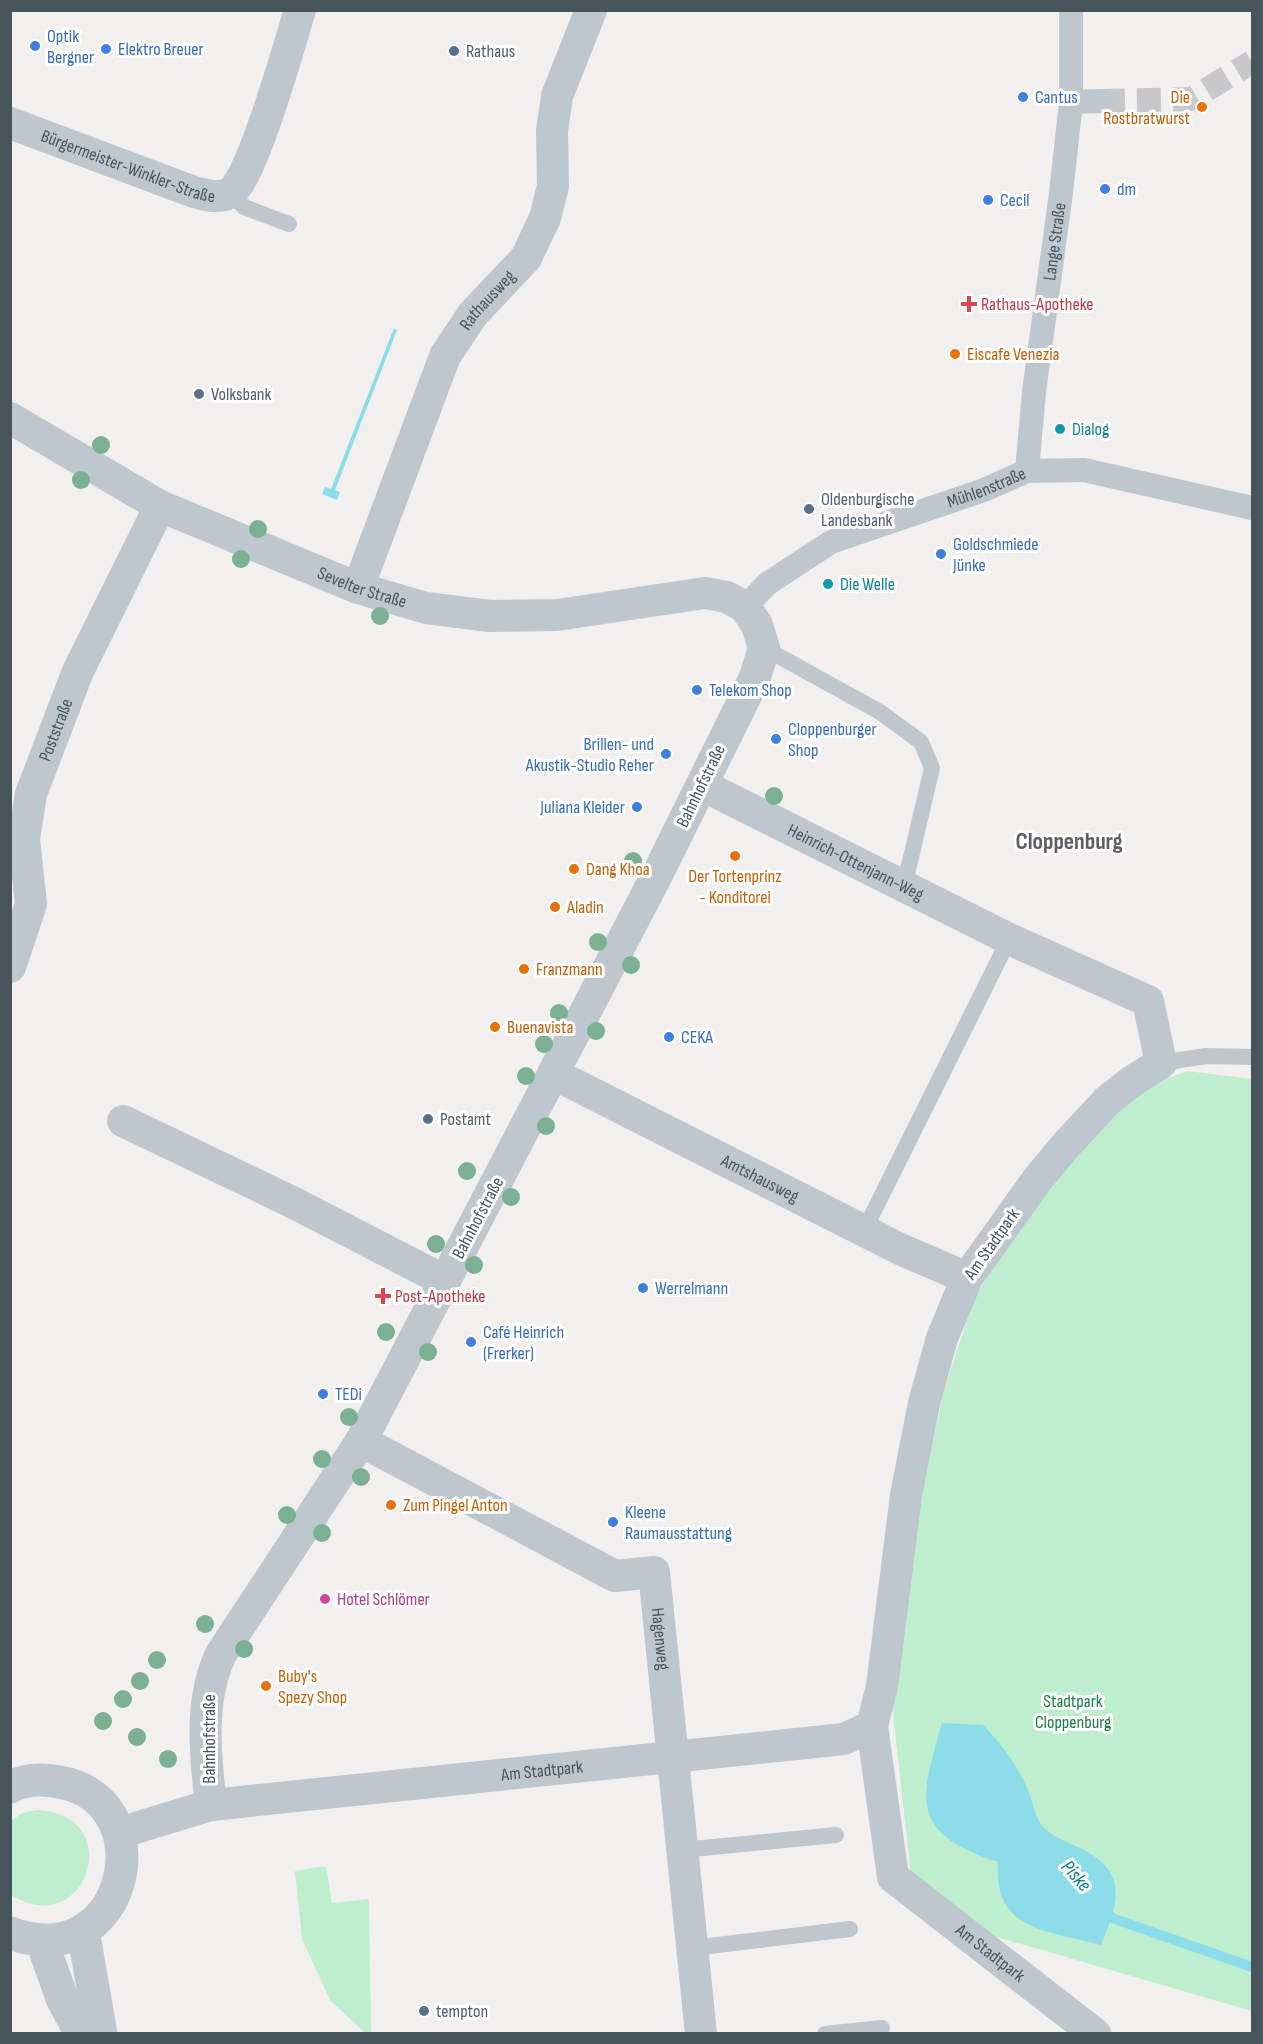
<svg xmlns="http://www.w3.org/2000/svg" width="1263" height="2044" viewBox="0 0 1263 2044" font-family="'Sofia Sans Condensed',sans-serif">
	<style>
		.green { fill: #bfeece }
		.water { fill: #8ddcea }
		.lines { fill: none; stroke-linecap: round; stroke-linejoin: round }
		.stream { stroke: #8ddcea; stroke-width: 10 }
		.pedestrian-tunnel { stroke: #c8c8ca; stroke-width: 24; stroke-dasharray: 24 12; stroke-linecap: butt }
		.service { stroke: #bec7ce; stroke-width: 16 }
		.pedestrian { stroke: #bec7ce; stroke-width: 24 }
		.minor { stroke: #bec7ce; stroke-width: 32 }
		.tertiary { stroke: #bec7ce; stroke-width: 33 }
		.tree { fill: #7bb092 }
		.shop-dot { fill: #3f7fe0; stroke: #fff; stroke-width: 2 }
		.service-dot { fill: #5c6f8a; stroke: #fff; stroke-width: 2 }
		.food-dot { fill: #e8710a; stroke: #fff; stroke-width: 2 }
		.health-dot { fill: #e0444e; stroke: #fff; stroke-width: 2 }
		.culture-dot { fill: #0f9aa8; stroke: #fff; stroke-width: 2 }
		.hotel-dot { fill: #d1479c; stroke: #fff; stroke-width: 2 }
		.labels { text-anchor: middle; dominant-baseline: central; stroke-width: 6; stroke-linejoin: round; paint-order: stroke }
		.shop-label { font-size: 18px; fill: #366cbe; stroke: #fff; text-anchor: start }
		.service-label { font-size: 18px; fill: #4e5e75; stroke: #fff; text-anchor: start }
		.food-label { font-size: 18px; fill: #c56008; stroke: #fff; text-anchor: start }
		.street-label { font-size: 18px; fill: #48545c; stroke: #fff }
		.health-label { font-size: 18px; fill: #be3a42; stroke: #fff; text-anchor: start }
		.culture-label { font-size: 18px; fill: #0d838f; stroke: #fff; text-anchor: start }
		.hotel-label { font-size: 18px; fill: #b23c85; stroke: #fff; text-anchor: start }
		.park-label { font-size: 18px; fill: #197d45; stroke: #fff }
		.water-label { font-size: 20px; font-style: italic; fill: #0f7e91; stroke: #fff }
		.district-label { font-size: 24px; font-weight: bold; fill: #5c6064; stroke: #fff }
	</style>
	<rect width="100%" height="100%" fill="#f2efef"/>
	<path class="green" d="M1187,1071l65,8v932l-283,-82 -56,-36 -21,-188 30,-213 21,-98 30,-93 47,-78 113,-132z
		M37,1810c92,4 49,134 -27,84l1,-73 11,-8z
		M326,1866l6,37 37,-4 2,134h-6l-35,-33 -28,-61 -7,-68z"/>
	<path class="water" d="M394,328l3,2 -62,160 5,2 -3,8 -15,-6 3,-7 6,2z
		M942,1723l41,2c18,18 35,41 45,65 5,11 7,29 16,38 9,9 25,15 36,20 50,24 38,56 21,97 -53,-15 -108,-13 -103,-83 -90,-29 -78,-63 -56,-139z"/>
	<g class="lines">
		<path class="stream" d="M1104,1908l8,10 140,49"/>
		<path class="pedestrian-tunnel" d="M1101,101l90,-2 61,-37"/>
		<path class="service" d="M231,193l13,14 45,17
			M764,648l116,64 41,30 11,26 -28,119
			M1161,1063l45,-7 46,1
			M864,1231l145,-292
			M682,1850l154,-15
			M692,1948l158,-19
			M825,2034l57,-6"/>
		<g class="pedestrian">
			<path d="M1071,102l30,-1"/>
			<path id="s1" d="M1027,471l7,-79 27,-199 10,-91v-92"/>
			<path id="s2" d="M745,607l22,-23 64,-42 153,-52 43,-19 57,-1 168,38"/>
		</g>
		<g class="minor">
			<path id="s3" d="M10,123l184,69c12,3 23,7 36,1 21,-10 61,-154 70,-183"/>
			<path id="s4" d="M10,418l150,88 198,82 68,20 64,8 67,-1 148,-22 22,4 18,10 12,18 7,23 -9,29 -96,194 -298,570 -140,213c-22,46 -16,101 -10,151"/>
			<path id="s5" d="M358,588l87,-232 28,-42 53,-56 19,-40 8,-32 -1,-55 5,-35 34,-86"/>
			<path id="s6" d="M702,785l307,154 139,62 13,62 -27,17 -26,20 -41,44 -30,36 -70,98 -25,60 -18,65 -18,92 -24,191 -10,40 21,151 202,157"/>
			<path id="s7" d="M10,967l21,-63 -7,-65 7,-45 47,-123 82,-165"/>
			<path id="s8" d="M554,1074l346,175 67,29"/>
			<path d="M123,1121l173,83 149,77"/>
			<path id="s9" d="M361,1441l254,135 39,-4 47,462"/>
			<path id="s10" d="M119,1833l92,-28 633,-66 28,-13"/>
		</g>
		<path class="tertiary" d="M10,1787c18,-9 35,-8 54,-4 100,22 63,193 -54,150
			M83,1930l18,104
			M42,1942l20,56 19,36"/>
	</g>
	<g class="tree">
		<circle cx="101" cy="445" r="9"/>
		<circle cx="81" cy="480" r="9"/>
		<circle cx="258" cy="529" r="9"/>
		<circle cx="241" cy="559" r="9"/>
		<circle cx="380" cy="616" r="9"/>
		<circle cx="774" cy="796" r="9"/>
		<circle cx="633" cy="861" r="9"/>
		<circle cx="598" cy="942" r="9"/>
		<circle cx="631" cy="965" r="9"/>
		<circle cx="559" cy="1013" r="9"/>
		<circle cx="596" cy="1031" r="9"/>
		<circle cx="544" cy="1044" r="9"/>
		<circle cx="526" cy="1076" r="9"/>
		<circle cx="546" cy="1126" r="9"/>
		<circle cx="467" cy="1171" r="9"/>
		<circle cx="511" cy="1197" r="9"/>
		<circle cx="436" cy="1244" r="9"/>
		<circle cx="474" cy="1265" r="9"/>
		<circle cx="386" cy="1332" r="9"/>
		<circle cx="428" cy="1352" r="9"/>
		<circle cx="349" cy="1417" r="9"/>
		<circle cx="322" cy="1459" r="9"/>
		<circle cx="361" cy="1477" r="9"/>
		<circle cx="287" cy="1515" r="9"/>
		<circle cx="322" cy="1533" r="9"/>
		<circle cx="205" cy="1624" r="9"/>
		<circle cx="244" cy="1649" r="9"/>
		<circle cx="157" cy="1660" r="9"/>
		<circle cx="140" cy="1681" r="9"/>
		<circle cx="123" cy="1699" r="9"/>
		<circle cx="103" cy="1721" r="9"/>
		<circle cx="137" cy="1737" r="9"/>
		<circle cx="168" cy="1759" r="9"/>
	</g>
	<g class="shop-dot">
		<circle cx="35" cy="46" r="6"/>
		<circle cx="106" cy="49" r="6"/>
		<circle cx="1023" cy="97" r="6"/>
		<circle cx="1105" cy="189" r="6"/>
		<circle cx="988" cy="200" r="6"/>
		<circle cx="941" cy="554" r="6"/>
		<circle cx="697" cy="690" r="6"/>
		<circle cx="776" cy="739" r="6"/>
		<circle cx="666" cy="754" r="6"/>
		<circle cx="637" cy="807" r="6"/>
		<circle cx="669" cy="1037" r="6"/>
		<circle cx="643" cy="1288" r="6"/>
		<circle cx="471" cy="1342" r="6"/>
		<circle cx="323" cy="1394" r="6"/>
		<circle cx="613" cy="1522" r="6"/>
	</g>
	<g class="service-dot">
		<circle cx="454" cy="51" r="6"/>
		<circle cx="199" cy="394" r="6"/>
		<circle cx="809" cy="509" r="6"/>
		<circle cx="428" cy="1119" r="6"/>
		<circle cx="424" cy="2011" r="6"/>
	</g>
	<g class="food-dot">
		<circle cx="1202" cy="107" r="6"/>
		<circle cx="955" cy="354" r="6"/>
		<circle cx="735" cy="856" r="6"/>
		<circle cx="574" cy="869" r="6"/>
		<circle cx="555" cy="907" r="6"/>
		<circle cx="524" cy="969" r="6"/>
		<circle cx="495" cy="1027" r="6"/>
		<circle cx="391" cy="1505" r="6"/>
		<circle cx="266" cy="1686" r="6"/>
	</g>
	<g class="health-dot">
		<path d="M966 295h6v6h6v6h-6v6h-6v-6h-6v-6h6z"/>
		<path d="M380 1287h6v6h6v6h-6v6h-6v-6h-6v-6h6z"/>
	</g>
	<g class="culture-dot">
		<circle cx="1060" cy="429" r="6"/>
		<circle cx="828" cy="584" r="6"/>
	</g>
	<circle class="hotel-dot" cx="325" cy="1599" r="6"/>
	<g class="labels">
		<g class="shop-label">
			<text x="47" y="36">Optik<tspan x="47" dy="21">Bergner</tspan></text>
			<text x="118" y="49">Elektro Breuer</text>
			<text x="1035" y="97">Cantus</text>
			<text x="1117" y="189">dm</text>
			<text x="1000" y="200">Cecil</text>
			<text x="953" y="544">Goldschmiede<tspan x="953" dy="21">Jünke</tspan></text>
			<text x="709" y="690">Telekom Shop</text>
			<text x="788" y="729">Cloppenburger<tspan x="788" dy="21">Shop</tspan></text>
			<text x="654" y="744" text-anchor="end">Brillen- und<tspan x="654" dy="21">Akustik-Studio Reher</tspan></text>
			<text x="625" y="807" text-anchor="end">Juliana Kleider</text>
			<text x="681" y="1037">CEKA</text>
			<text x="655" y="1288">Werrelmann</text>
			<text x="483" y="1332">Café Heinrich<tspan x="483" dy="21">(Frerker)</tspan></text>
			<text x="335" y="1394">TEDi</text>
			<text x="625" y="1512">Kleene<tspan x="625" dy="21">Raumausstattung</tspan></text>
		</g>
		<g class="service-label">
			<text x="466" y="51">Rathaus</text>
			<text x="211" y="394">Volksbank</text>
			<text x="821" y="499">Oldenburgische<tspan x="821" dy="21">Landesbank</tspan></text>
			<text x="440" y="1119">Postamt</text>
			<text x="436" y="2011">tempton</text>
		</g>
		<g class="food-label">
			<text x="1190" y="97" text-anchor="end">Die<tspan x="1190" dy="21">Rostbratwurst</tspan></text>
			<text x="967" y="354">Eiscafe Venezia</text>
			<text x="586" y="869">Dang Khoa</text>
			<text x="735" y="876" text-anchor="middle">Der Tortenprinz<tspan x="735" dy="21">- Konditorei</tspan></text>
			<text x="567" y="907">Aladin</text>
			<text x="536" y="969">Franzmann</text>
			<text x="507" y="1027">Buenavista</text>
			<text x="403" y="1505">Zum Pingel Anton</text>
			<text x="278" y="1676">Buby's<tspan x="278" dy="21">Spezy Shop</tspan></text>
		</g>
		<g class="street-label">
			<text stroke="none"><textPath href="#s3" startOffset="126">Bürgermeister-Winkler-Straße</textPath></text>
			<text stroke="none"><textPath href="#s1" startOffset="231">Lange Straße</textPath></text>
			<text stroke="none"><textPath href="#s5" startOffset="318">Rathausweg</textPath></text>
			<text stroke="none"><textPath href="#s2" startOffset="273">Mühlenstraße</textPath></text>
			<text stroke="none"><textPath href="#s4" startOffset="392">Sevelter Straße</textPath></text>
			<text stroke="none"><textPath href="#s7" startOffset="246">Poststraße</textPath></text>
			<text transform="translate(701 786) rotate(-64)">Bahnhofstraße</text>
			<text stroke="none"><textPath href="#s6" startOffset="172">Heinrich-Ottenjann-Weg</textPath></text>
			<text stroke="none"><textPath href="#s8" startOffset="231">Amtshausweg</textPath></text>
			<text transform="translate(478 1218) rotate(-62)">Bahnhofstraße</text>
			<text transform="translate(992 1244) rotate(-55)">Am Stadtpark</text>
			<text stroke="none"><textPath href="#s9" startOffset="394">Hagenweg</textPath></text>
			<text transform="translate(209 1739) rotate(-90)">Bahnhofstraße</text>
			<text stroke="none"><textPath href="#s10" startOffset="429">Am Stadtpark</textPath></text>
			<text stroke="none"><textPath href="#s6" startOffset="1587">Am Stadtpark</textPath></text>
		</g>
		<g class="health-label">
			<text x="981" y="304">Rathaus-Apotheke</text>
			<text x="395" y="1296">Post-Apotheke</text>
		</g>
		<g class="culture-label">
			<text x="1072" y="429">Dialog</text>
			<text x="840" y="584">Die Welle</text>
		</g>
		<g class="hotel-label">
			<text x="337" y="1599">Hotel Schlömer</text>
		</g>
		<g class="park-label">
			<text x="1073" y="1701">Stadtpark<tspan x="1073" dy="21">Cloppenburg</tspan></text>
		</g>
		<g class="water-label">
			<text transform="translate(1076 1876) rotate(49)">Piske</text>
		</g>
		<g class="district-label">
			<text x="1069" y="841">Cloppenburg</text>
		</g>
	</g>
	<rect width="1263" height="2044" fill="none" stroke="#48545c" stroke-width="24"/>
</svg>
